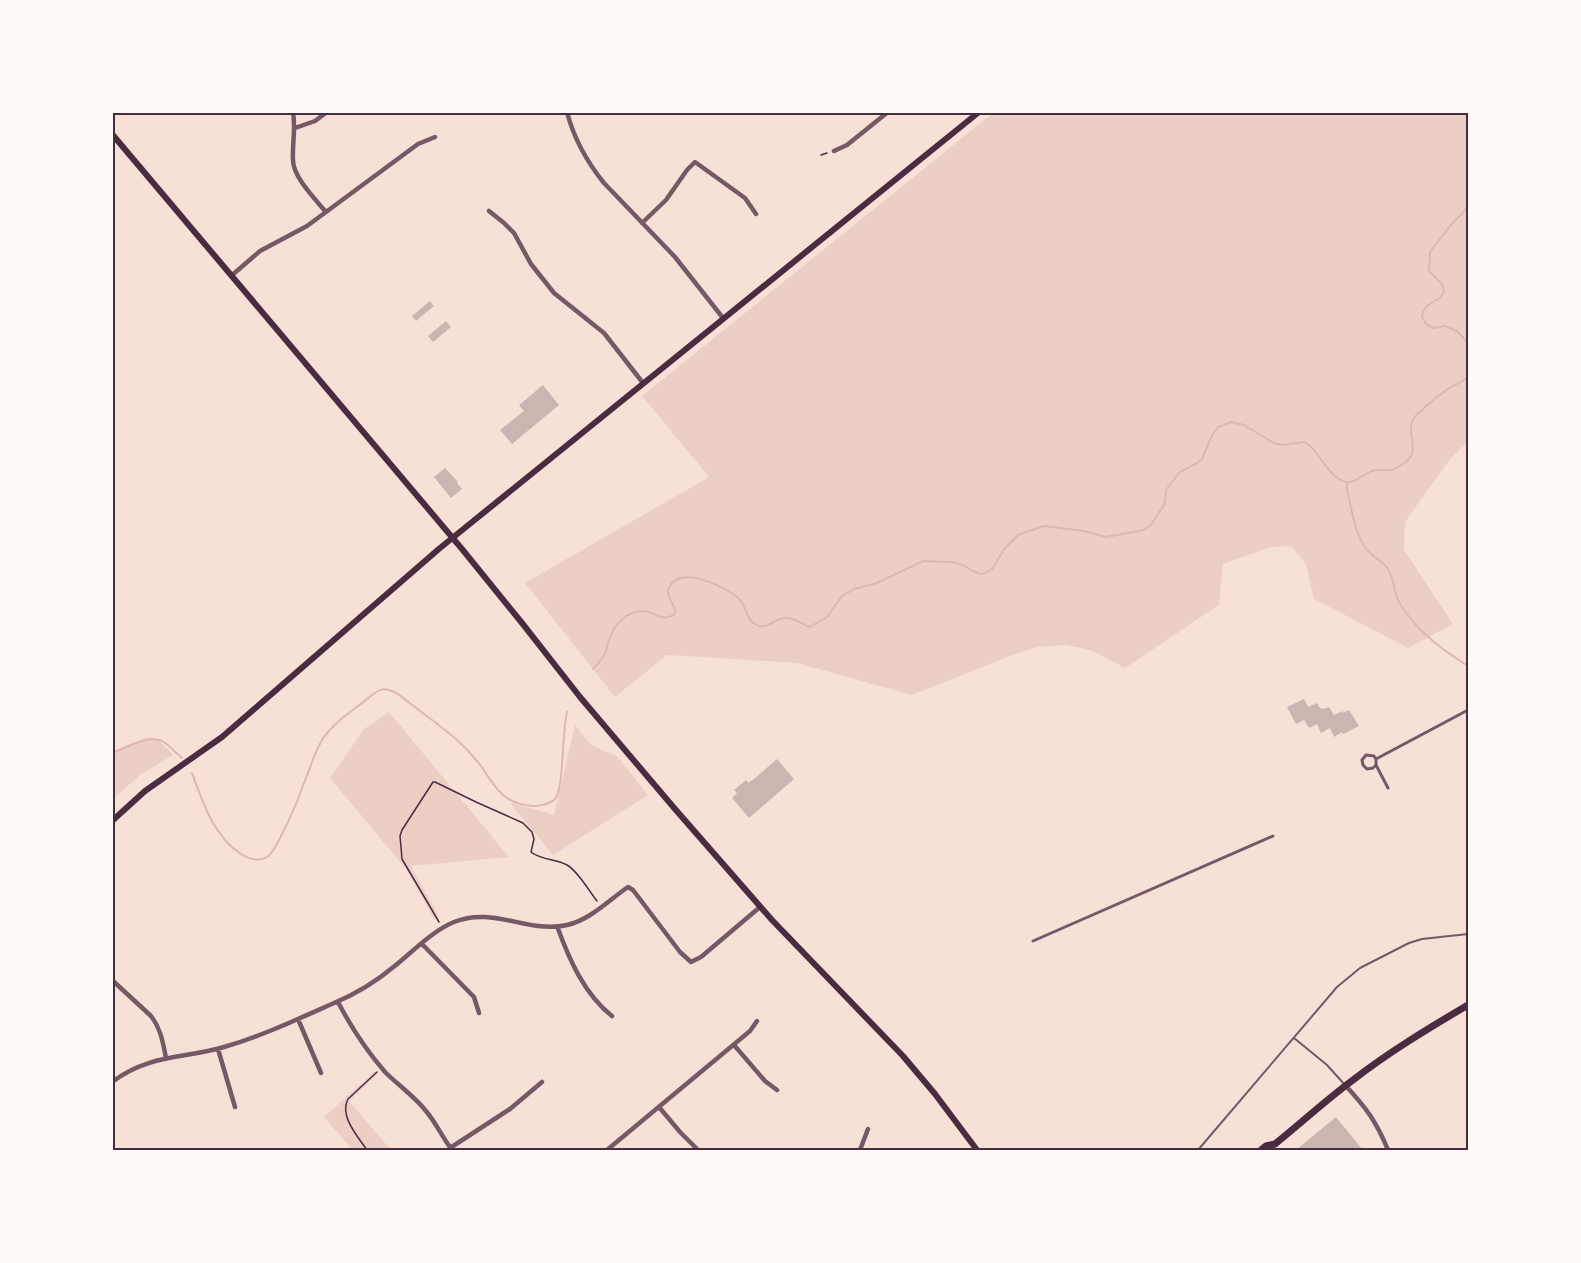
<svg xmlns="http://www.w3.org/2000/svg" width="1581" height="1263" viewBox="0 0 1581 1263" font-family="Quicksand,sans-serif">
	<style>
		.green { fill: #ebcfc5 }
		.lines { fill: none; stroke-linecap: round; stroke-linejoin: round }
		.stream { stroke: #dcb8b0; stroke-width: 2 }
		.building { fill: #ccb4b1 }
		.path { stroke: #4a2c40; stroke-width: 1.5 }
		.service { stroke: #755966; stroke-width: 2 }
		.pedestrian { stroke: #755966; stroke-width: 3 }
		.minor { stroke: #755966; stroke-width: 4.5 }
		.secondary { stroke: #4a2c40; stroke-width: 6 }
		.primary { stroke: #4a2c40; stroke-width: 7 }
		.neatline { fill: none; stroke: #4a2c40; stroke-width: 2 }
	</style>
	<rect width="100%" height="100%" fill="#f7e1d7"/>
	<path class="green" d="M993,113h475v329l-18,17 -45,63 -1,28 49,74 -45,24 -94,-49 -8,-35 -15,-18 -20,1 -48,17 -4,41 -94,63 -30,-16 -14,-4 -16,-3 -28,2 -22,7 -103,41 -115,-32 -130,-8 -52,42 -90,-114 184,-106 -67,-81z
		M389,712l120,145 -98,9 28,50 -5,3 -28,-50 -76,-91 34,-49z
		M575,725l16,20 26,11 31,39 -95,60 -44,-53 45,13z
		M147,737l11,2 15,16 -33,20 -27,24v-48z
		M375,1071l3,3 -29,27 42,49h-38l-29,-33z"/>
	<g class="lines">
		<path class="stream" d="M1468,207l-18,19 -20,26 -1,19 13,13 2,7 -4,7 -12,7 -5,6 -1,5 4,8 8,4 10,-2 13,5 11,12
			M1347,483v6c5,21 7,45 21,62 6,7 15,10 20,18 7,11 5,24 12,35 16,26 40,44 65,60h3
			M593,669c4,-4 9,-10 12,-15 2,-4 2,-10 4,-14 5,-15 17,-29 34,-29 14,1 17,12 32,3 1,-9 -10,-18 -6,-26 10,-24 57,-1 69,10 9,7 7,21 17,26 11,7 19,-5 30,-6 10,-1 16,6 25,9l17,-10 15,-21 12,-7 23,-6 46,-22 30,1 12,4 8,5 7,3 6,-1 7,-5 11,-19 14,-14 26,-9 40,5 22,6 38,-7 7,-5 11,-17 3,-5 1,-13 6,-8 8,-10 17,-9 5,-4 10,-24 6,-8 13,-5 13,3 30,18 8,2 23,-3c14,8 19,28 34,37 13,9 20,-3 33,-8 6,-2 12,0 18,-1 7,-1 19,-9 22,-16 4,-11 -6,-25 2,-36 5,-7 31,-28 39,-32 6,-3 10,-5 15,-9
			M112,753c15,-5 37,-20 52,-11 6,4 12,11 18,16
			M192,773c10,28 22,64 49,81 7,5 18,8 26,3 5,-3 8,-10 11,-15 10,-19 19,-39 26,-59 6,-14 10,-29 18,-43 11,-17 28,-28 44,-40 12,-10 16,-15 32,-6 19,15 39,29 58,45 9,8 18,18 25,27 15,22 22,38 52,40 7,0 17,-2 22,-7 9,-10 7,-69 12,-87"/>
	</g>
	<path class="building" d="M430,301l4,5 -18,15 -4,-5z
		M446,321l5,6 -18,15 -5,-6z
		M543,385l16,20 -47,39 -12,-14 24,-19 -5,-6z
		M445,468l13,14 -1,1 5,6 -11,9 -17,-21z
		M1304,699l4,8 9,-4 3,5 4,1 5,-2 5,8 9,-4v2l6,-3 10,16 -16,8 -1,-2 -8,5 -4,-9 -9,5 -4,-9 -8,4 -5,-8 -8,4 -9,-17z
		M777,759l17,20 -45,39 -17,-20 5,-5 -3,-3 12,-10 2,3 6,-4z
		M1336,1117l26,32 -2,1h-64z"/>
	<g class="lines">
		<path class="path" d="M821,155l6,-2
			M439,922l-37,-63 -2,-23 2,-6 31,-48h2l41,20 47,21 9,9 2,7 -3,13c10,8 25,7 36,13 11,6 22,26 30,36
			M367,1150c-9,-13 -28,-34 -19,-51l29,-27"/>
		<path class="service" d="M1294,1038l33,27 18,20
			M1198,1150l139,-163 23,-19 49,-25 13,-4 46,-5"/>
		<path class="pedestrian" d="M1376,759l92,-49
			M1376,765l-3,3 -6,1 -4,-4 -1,-5 4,-5 8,1 2,3v6l12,23
			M1033,941l240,-105"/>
		<path class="minor" d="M293,112c3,18 -1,31 0,48 0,17 22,39 33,52
			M567,112c7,27 20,50 37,71l71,74 48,61
			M295,128l20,-7 12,-9
			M834,151l13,-6 41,-33
			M489,211l15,12 10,10 17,31 23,29 50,40 39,50
			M642,223l24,-23 21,-30 8,-8 50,36 11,16
			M231,276l29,-25 47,-25 111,-82 17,-7
			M557,926c12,33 27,68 55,90
			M422,944l52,53 5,16
			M112,980l39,36c10,13 12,27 15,42
			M338,1002c13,25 28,48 47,70 13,13 29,24 41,39 10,12 17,27 26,39
			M298,1019l23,54
			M734,1045l31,36 12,9
			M218,1049l17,58
			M112,1082c37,-28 71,-23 112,-35 38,-11 74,-28 110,-44 22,-9 44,-23 62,-38 17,-14 38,-35 58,-43 40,-16 74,12 113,3 23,-5 42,-25 61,-38l5,3 47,62 11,10 10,-5 59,-50
			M1346,1086c21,23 30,35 42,64
			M659,1107l21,25 18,18
			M450,1148l60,-39 32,-27
			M607,1150l143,-119 7,-10
			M860,1150l8,-21"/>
		<path class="secondary" d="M112,134l350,415 60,74 58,74 95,112 97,111 131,136 32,38 42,56
			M112,821l33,-30 77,-54 218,-189 539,-436"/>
		<path class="primary" d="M1261,1150l5,-4 9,-2c26,-21 51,-44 78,-64 36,-28 76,-52 115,-75"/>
	</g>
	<rect width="1581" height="1263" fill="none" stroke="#fffaf5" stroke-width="228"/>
	<rect x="114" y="114" width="1353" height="1035" class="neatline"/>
</svg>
